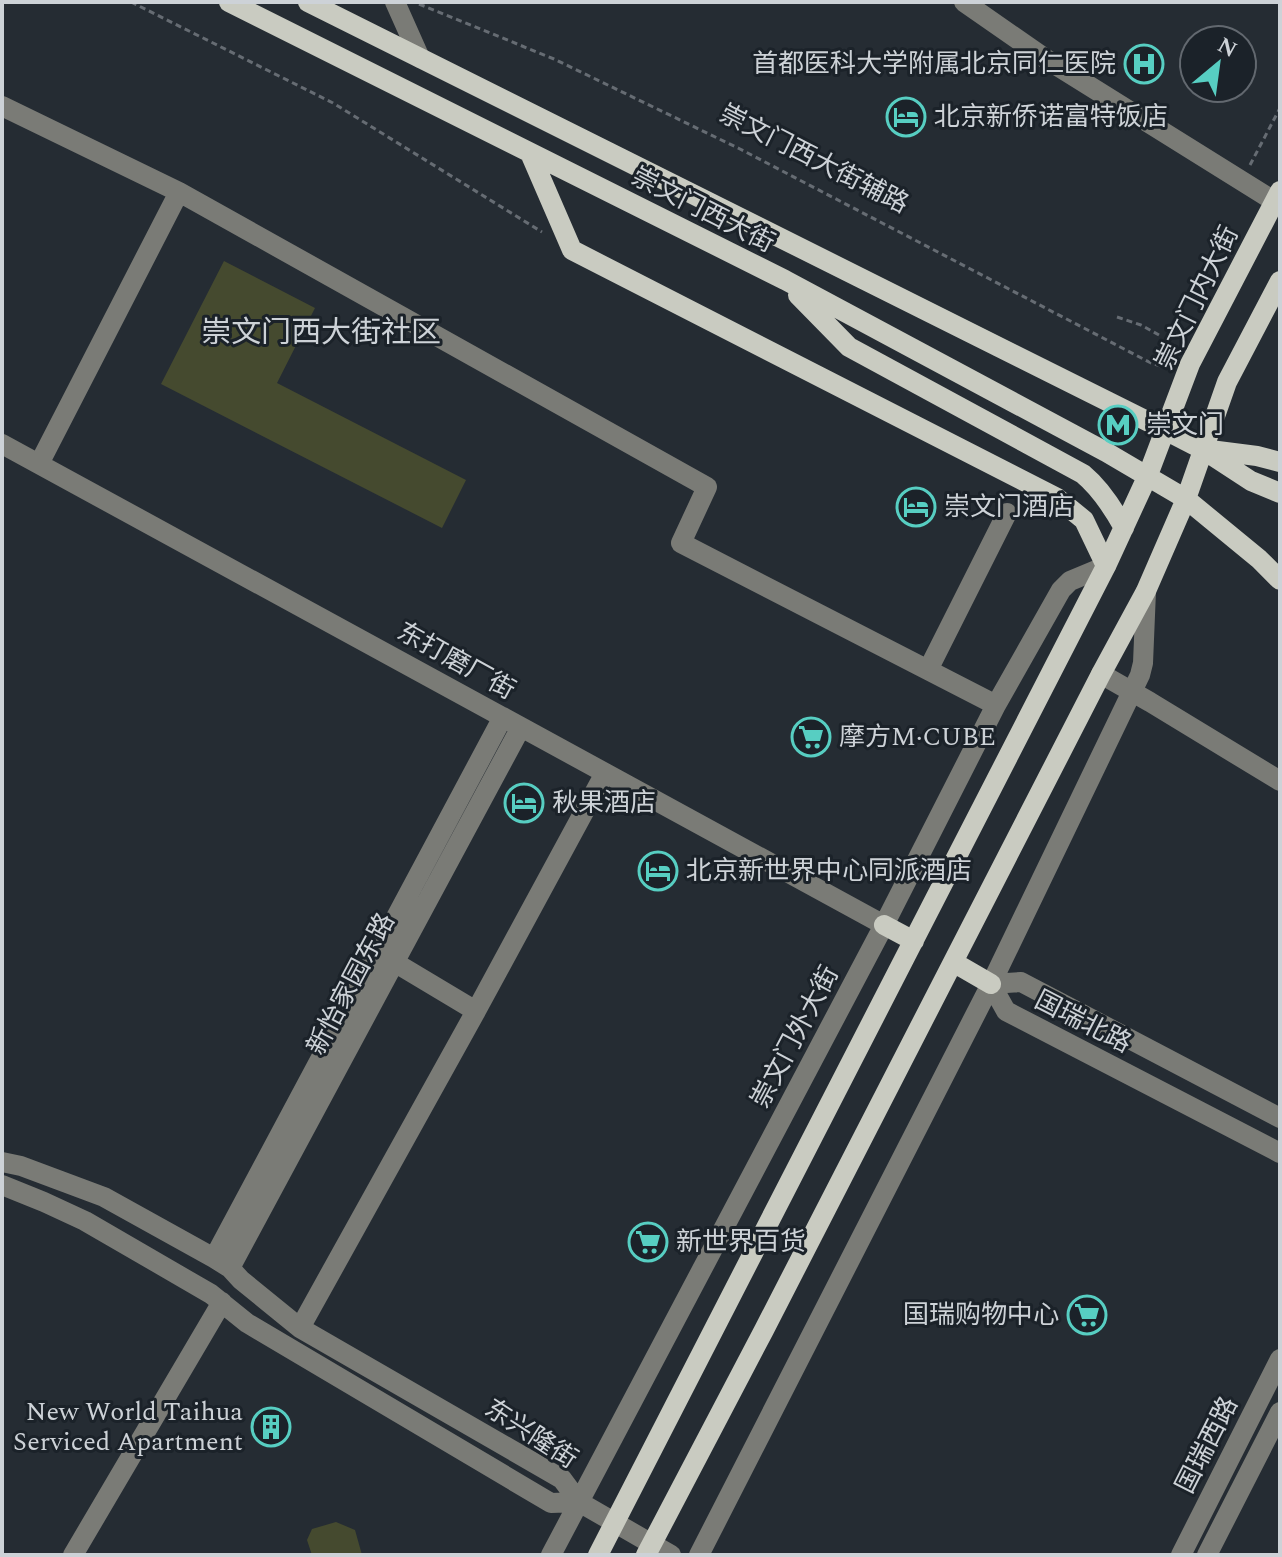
<svg xmlns="http://www.w3.org/2000/svg" width="1282" height="1557" viewBox="0 0 1282 1557" font-family="Spectral,'Noto Sans SC',serif">
	<style>
		.green { fill: #454a2f }
		.lines { fill: none; stroke-linecap: round; stroke-linejoin: round }
		.path { stroke: #666c73; stroke-width: 3; stroke-dasharray: 6 4; stroke-linecap: butt }
		.minor { stroke: #7a7b76; stroke-width: 20 }
		.major { stroke: #c9cbc1; stroke-width: 20 }
		.labels { text-anchor: middle; dominant-baseline: central; stroke-width: 6; stroke-linejoin: round; paint-order: stroke }
		.poi-label { font-size: 26px; fill: #cdd2d7; stroke: #1b2229; text-anchor: start }
		.street-label { font-size: 26px; fill: #cdd2d7; stroke: #1b2229 }
		.quarter-label { font-size: 30px; fill: #cdd2d7; stroke: #1b2229 }
	</style>
	<rect width="100%" height="100%" fill="#252c33"/>
	<path class="green" d="M224,261l91,47 -38,75 189,97 -24,48 -281,-144z
		M336,1522l19,8 7,25h-50l-5,-15 5,-11z"/>
	<g class="lines">
		<path class="path" d="M131,2l202,101 209,129
			M419,4l135,55 186,90 411,214 16,5
			M1250,165l30,-57
			M1117,317l24,8 18,10"/>
		<path class="minor" d="M395,2l25,56
			M964,2l79,55 231,144
			M2,106l177,86 528,295 -26,56 315,162
			M2,444l882,481
			M39,464l140,-272
			M928,670l79,-157
			M1101,674l49,28 130,79
			M384,956l92,55
			M1280,1118l-259,-136 -30,2 15,27 274,142
			M2,1162l19,4 83,31 110,61 16,10 11,12 59,48 262,151 17,23 92,53
			M2,1185l42,17 41,19 126,73 36,29 304,180 28,-1
			M214,1258l289,-541
			M230,1268l291,-541
			M300,1328l176,-317 129,-238
			M73,1555l149,-253
			M551,1555l333,-630 112,-220 65,-115 9,-9 36,-15
			M699,1555l292,-571 149,-309 3,-12 3,-72
			M1181,1555l99,-196
			M1207,1555l73,-143"/>
		<path class="major" d="M229,2l556,278 321,172 80,47 73,60 21,21
			M308,2l857,428 37,19 49,32 29,12
			M530,153l42,97 485,248 27,22 22,46
			M798,295l51,52 234,127c18,15 30,34 41,54
			M1210,450l47,6 23,6
			M884,925l30,16
			M953,962l38,22
			M598,1555l508,-989 42,-91 42,-111 90,-173
			M646,1555l118,-225 337,-656 45,-83 40,-92 41,-117 53,-101"/>
	</g>
	<defs>
		<symbol id="hospital-ring" viewBox="-11 -11 22 22"><circle r="9.5" fill="#1b2229" stroke="#57cec2" stroke-width="1.5"/><path d="M-5-5h3v3.5h4V-5h3V5h-3V1.5h-4V5h-3Z" fill="#57cec2"/></symbol>
		<symbol id="hotel-ring" viewBox="-11 -11 22 22"><circle r="9.5" fill="#1b2229" stroke="#57cec2" stroke-width="1.5"/><path d="M-6-4.5h1.5V1H6V5H4.5V3h-9V5H-6ZM-4 0a1.8 1.8 0 1 1 3.6 0ZM.5 0V-2.5h3Q6-2.5 6 0Z" fill="#57cec2"/></symbol>
		<symbol id="metro-ring" viewBox="-11 -11 22 22"><circle r="9.5" fill="#1b2229" stroke="#57cec2" stroke-width="1.5"/><path d="M-5.5 5V-5H-3L0 0L3-5H5.5V5H3V-.5L0 4L-3-.5V5Z" fill="#57cec2"/></symbol>
		<symbol id="supermarket-ring" viewBox="-11 -11 22 22"><circle r="9.5" fill="#1b2229" stroke="#57cec2" stroke-width="1.5"/><path d="M-6-5.5h2.5l.6 2H6L4.5 2H-2.5L-4.4-4H-6ZM-1.5 3.2a1.3 1.3 0 1 0 .1 0ZM3 3.2a1.3 1.3 0 1 0 .1 0Z" fill="#57cec2"/></symbol>
		<symbol id="building-ring" viewBox="-11 -11 22 22"><circle r="9.5" fill="#1b2229" stroke="#57cec2" stroke-width="1.5"/><path d="M-4-6H4V6H1V3H-1V6H-4ZM-2.5-4.3h1.7v1.8h-1.7ZM.8-4.3h1.7v1.8H.8ZM-2.5-1h1.7V.8h-1.7ZM.8-1h1.7V.8H.8Z" fill="#57cec2"/></symbol>
	</defs>
	<g fill-rule="evenodd">
		<use href="#hospital-ring" x="1122" y="42" width="44" height="44"/>
		<use href="#hotel-ring" x="884" y="95" width="44" height="44"/>
		<use href="#metro-ring" x="1096" y="403" width="44" height="44"/>
		<use href="#hotel-ring" x="894" y="485" width="44" height="44"/>
		<use href="#supermarket-ring" x="789" y="715" width="44" height="44"/>
		<use href="#hotel-ring" x="502" y="781" width="44" height="44"/>
		<use href="#hotel-ring" x="636" y="849" width="44" height="44"/>
		<use href="#supermarket-ring" x="626" y="1220" width="44" height="44"/>
		<use href="#supermarket-ring" x="1065" y="1293" width="44" height="44"/>
		<use href="#building-ring" x="249" y="1405" width="44" height="44"/>
	</g>
	<g class="labels">
		<g class="poi-label">
			<text x="1116" y="64" text-anchor="end">首都医科大学附属北京同仁医院</text>
			<text x="934" y="117">北京新侨诺富特饭店</text>
			<text x="1146" y="425">崇文门</text>
			<text x="944" y="507">崇文门酒店</text>
			<text x="839" y="737">摩方M·CUBE</text>
			<text x="552" y="803">秋果酒店</text>
			<text x="686" y="871">北京新世界中心同派酒店</text>
			<text x="676" y="1242">新世界百货</text>
			<text x="1059" y="1315" text-anchor="end">国瑞购物中心</text>
			<text x="243" y="1412" text-anchor="end">New World Taihua<tspan x="243" dy="30">Serviced Apartment</tspan></text>
		</g>
		<g class="street-label">
			<text transform="translate(814 159) rotate(27)">崇文门西大街辅路</text>
			<text transform="translate(703 210) rotate(27)">崇文门西大街</text>
			<text transform="translate(1197 298) rotate(-64)">崇文门内大街</text>
			<text transform="translate(456 661) rotate(29)">东打磨厂街</text>
			<text transform="translate(351 984) rotate(-62)">新怡家园东路</text>
			<text transform="translate(1083 1022) rotate(27)">国瑞北路</text>
			<text transform="translate(795 1037) rotate(-62)">崇文门外大街</text>
			<text transform="translate(531 1434) rotate(33)">东兴隆街</text>
			<text transform="translate(1207 1445) rotate(-63)">国瑞西路</text>
		</g>
		<g class="quarter-label">
			<text x="321" y="333">崇文门西大街社区</text>
		</g>
	</g>
	<rect width="1282" height="1557" fill="none" stroke="#cdd2d7" stroke-width="8"/>
	<g transform="translate(1218 64) rotate(29)"><circle r="38" fill="#1b2229" stroke="#62686f" stroke-width="2"/>
	<path d="M0-6L14 30L0 20L-14 30Z" fill="#57cec2"/>
	<text y="-12" font-size="22" font-weight="bold" text-anchor="middle" fill="#cdd2d7">N</text>
	</g>
</svg>
